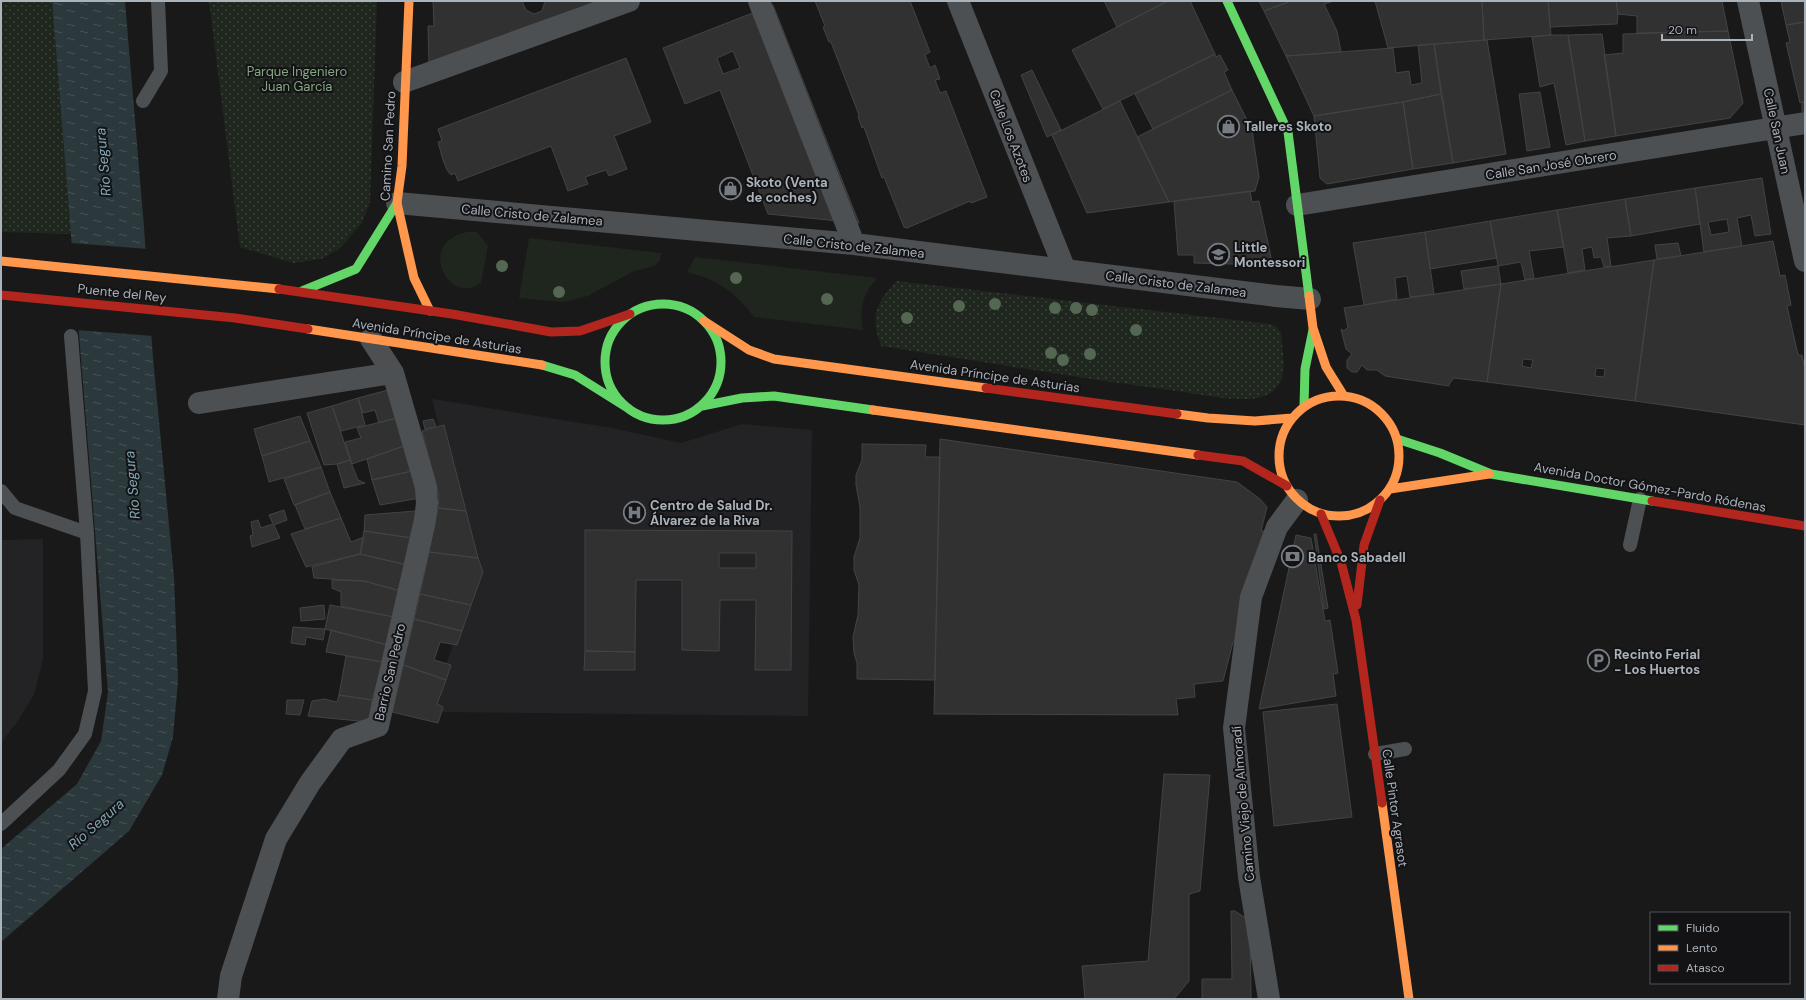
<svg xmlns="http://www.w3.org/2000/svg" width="1806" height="1000" viewBox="0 0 1806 1000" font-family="'DM Sans',sans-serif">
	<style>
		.built { fill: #232325 }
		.green { fill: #1f261e }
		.park { fill: url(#park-dots) }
		.water { fill: url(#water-ripples) }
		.pier { fill: #191919 }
		.building { fill: #313131; stroke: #414445; fill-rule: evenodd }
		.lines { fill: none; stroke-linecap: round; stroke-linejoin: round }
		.lane { stroke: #4d5052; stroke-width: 14 }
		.street { stroke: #4d5052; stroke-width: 22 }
		.fast { stroke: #63d668; stroke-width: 9 }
		.slow { stroke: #ff974d; stroke-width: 9 }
		.jam { stroke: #b3261e; stroke-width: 9 }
		.tree { fill: #546752 }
		.labels { text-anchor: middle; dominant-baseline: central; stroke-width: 4; stroke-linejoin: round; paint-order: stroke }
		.park-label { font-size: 13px; fill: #85a680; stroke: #131315 }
		.poi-label { font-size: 13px; font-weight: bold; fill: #aab2ba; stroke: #131315; text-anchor: start }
		.street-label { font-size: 13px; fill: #aab2ba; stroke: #131315 }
		.water-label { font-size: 14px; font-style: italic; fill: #80a8b6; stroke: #131315 }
	</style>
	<defs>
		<pattern id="park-dots" width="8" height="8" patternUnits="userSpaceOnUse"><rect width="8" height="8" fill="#1f261e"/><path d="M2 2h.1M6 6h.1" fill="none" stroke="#3d433d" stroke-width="1.8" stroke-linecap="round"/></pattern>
		<pattern id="water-ripples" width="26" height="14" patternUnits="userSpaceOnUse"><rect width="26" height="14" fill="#2b383c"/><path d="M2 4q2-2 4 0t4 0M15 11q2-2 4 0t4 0" fill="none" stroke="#475256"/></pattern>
	</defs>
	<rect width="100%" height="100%" fill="#191919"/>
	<path class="built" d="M432,399l180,29 69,15 61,-19 70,6 -4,286 -379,-4 47,-131z
		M43,539v120l-9,36 -17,27 -16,21v-203z"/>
	<path class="green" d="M467,232h10l11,14 -7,37c-3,1 -8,5 -11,5 -23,4 -38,-28 -25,-44 6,-7 14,-10 22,-12z
		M529,238l132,15 -1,7 -6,6 -22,6 -44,24 -25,6 -44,-4z
		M695,257l182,21c-14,16 -18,30 -14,52l-109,-13c-18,-25 -38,-38 -67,-45z"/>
	<path class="park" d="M1,1h51l19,233 -70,-2z
		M209,1h168l-7,201 -8,21 -23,26 -18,10 -28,4 -53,-16z
		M897,281l373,43 7,3 4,5c1,21 10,52 -14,63 -23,10 -66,-1 -90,-4 -99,-13 -197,-30 -296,-45 -11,-29 -6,-43 16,-65z"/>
	<path class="water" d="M52,1h73l19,226 9,131 21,219 4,104 -5,56 -11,38 -33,56 -128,111v-93l76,-65 24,-43 7,-49z"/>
	<path class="pier" d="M70,243l78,6 6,87 -77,-6z"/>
	<path class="building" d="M433,1h89l4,9 8,4 8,-3 3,-10h55l-171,62 -1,-37h6z
		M815,1h95l20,51 -5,3 5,13 5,-3 5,14 -5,1 5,13 6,-2 41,106 -16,6 -1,-2 -63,27 -3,-1 -20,-50 -2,1 -18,-51 -2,1 -4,-12 1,-1 -28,-73h-2l-6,-15 2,-1z
		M1104,1h64l-51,26z
		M1168,1h22l25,53 -112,55 -31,-59z
		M1259,1h32l-27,10z
		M1291,1h43l-10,3 13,27 4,21 -55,4 -22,-45z
		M1375,1h107l2,39 -96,8z
		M1482,1h66l3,34 -67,5z
		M1548,1h68l2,13 -1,10 -67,3z
		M1616,1h106l6,30 -91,2v-17l-19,-2z
		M1781,1h24v21l-19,3z
		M773,5l86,218 -91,-9 -48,-124 -35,14 -22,-56zM733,51l7,17 -17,6 -6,-16z
		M1805,22v91l-3,-2v-7l2,-2 -4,1 -14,-60 4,-1 -4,-17z
		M1728,31l15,72 -13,15 -114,18 -12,-81 19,-2v-19z
		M1602,34l14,102 -31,5 -17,-106z
		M1551,35h17l17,106 -19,4 -12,-62 -14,4 -8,-50z
		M1487,40l19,114 -53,9 -19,-119z
		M1434,44l7,50 -38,8 -89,14 -28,-60 107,-8 3,25 13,-2 2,14 11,-2 -4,-38z
		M1215,54l1,3 4,-2 8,15 -4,2 8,18 -79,39 -18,-35z
		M626,58l25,64 -37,14 13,33 -18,7 -3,-6 -21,7 3,7 -20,7 -17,-45 -93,35 -3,-8 -4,2 -4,-5 -4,-10 -5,-18 4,-1 -4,-12z
		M1032,70l29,60 -14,7 -26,-62z
		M1232,90l20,40 7,47 -4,14 -86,11 -32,-65z
		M1540,92l10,55 -23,4 -8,-57z
		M1441,94l12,69 -40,6 -10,-67z
		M1120,101l49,101 -82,11 -35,-78z
		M1403,102l10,67 -86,15 -7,-6 -6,-62z
		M1762,178l9,56 -16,2 -4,-21 -14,3 5,28 -38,6 -9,-64zM1727,219l2,13 -18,3 -3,-13z
		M1695,188l5,36 -69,12 -6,-37z
		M1250,191l2,11 7,-1 13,61 -3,3 -75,-2v-8h-16l-4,-54z
		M1625,199l6,37 -24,2 4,28 -7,1 -3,-10 -7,1 -2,-11 -10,2 3,21 -17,3 -11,-63z
		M1557,210l7,37 -35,4 5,27 -9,2 -4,-18 -23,4 -8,-45z
		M1490,221l7,37 -67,11 -5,-37z
		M1425,232l9,62 -24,3 -3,-21 -12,2 2,21 -33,6 -11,-62z
		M1773,241l7,35 5,-1 6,30 -4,1 11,49h4l3,15v55l-170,-24 19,-141z
		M1678,243l3,13 -24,3 -2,-14z
		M1654,260l-19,141 -148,-19 14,-98zM1523,359l10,1 -2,8 -9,-2zM1596,368l9,1 -1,8 -9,-1z
		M1498,266l3,18 -37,5 -3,-18z
		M1501,284l-14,98 -33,-4 -5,6v2l-64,-10 -8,-6h-10l-5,-5 -5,7h-5l-5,-4v-8l5,-6 -6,-5 -5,-20 3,2 4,-4 -4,-19z
		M388,390l8,28 -17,5 -4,-13 -12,3 -5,-15z
		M358,398l7,27 -24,6 -9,-25z
		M332,406l18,54 -13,4 -13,1 -17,-52z
		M300,416l10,25 -48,15 -8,-27z
		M396,418l8,28 -52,18 -7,-22 16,-4 -4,-10z
		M433,419l3,7 -11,3 -2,-8z
		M444,425l22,86 -28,-3 1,-11 -17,-66z
		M940,439l297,43 23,17 7,8 -6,24h3l-28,111h-3l-10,39 -29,3 1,13 -19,2 2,16 -244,-1z
		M310,441l11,26 -52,15 -7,-26z
		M862,444l64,1 -1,12h15l-5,223 -78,-1v-16l-3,-10 -1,-16 5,-22 1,-30 -5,-15v-13l6,-19v-31l-4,-22v-10l6,-15z
		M404,446l8,25 -40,9 -5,-21z
		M350,460l8,20 7,3 -21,5 -7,-24z
		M321,467l9,25 -36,13 -10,-26z
		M412,471l8,27 -40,7 -8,-25z
		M330,492l11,26 -36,11 -10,-24z
		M438,508l28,3 12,47 -49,-6z
		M284,510l3,10 -13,5 6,13 -28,9 -2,-11 3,-1 -2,-13 7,-2 3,8 12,-4 -4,-9z
		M416,511l-4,27 -48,-7 1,-16z
		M341,518l10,24 13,-5 -4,17 -54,13 -15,-33z
		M585,530l207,1 -1,139h-36l1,-70h-36l-1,51 -37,-1v-70h-46l-1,72 -50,-1zM719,553h37v15h-37z
		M364,531l48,7 -5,27 -47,-11z
		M1314,534h2l12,74 -4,1z
		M1296,535l15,3 14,83 5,-1 8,53 -5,1 3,22 -77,13z
		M429,552l49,6 5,14 -12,33 -51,-11z
		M360,554l47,11 -6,26 -37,-10 -50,-3 -2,-11z
		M332,580l32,1 37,10 -7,26 -53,-11v-14l-9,-4z
		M420,594l51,11 -9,26 -48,-12z
		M324,605l1,14 -24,2 -1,-13z
		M330,605l64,12 -6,28 -63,-16z
		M414,619l48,12 -5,14 -17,-3 -6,18 17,5 -5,15 -43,-15z
		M293,627l32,2 -2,11 -17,-3 -1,8 -14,-2z
		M331,630l57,15 -5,17 -57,-10z
		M585,651l50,1v18h-51z
		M346,656l37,6 -11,38 -33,-5z
		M403,665l43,15 -9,24 6,3 -5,16 -46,-11z
		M339,695l33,5 -3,22 -61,-6 4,-15 12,-2 13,3z
		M287,700h17l-4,15 -14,-1z
		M1337,704l15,113 -78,9 -11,-114z
		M1164,774l46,1 -10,116 -11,3v87l-15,18h-89l-3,-33 66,-5z
		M1231,911h4l15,10 1,78h-49v-20h30z"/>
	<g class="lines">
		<path class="lane" d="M143,101l18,-30 -3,-70
			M1,491l14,17 72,25
			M1630,545l10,-46
			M1375,754l30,-5
			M1,824l58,-54 26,-36 10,-43 -8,-158 -16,-197"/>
		<path class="street" d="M759,1l95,243
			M958,1l107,269
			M1748,1l57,260
			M404,82l225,-81
			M397,203l457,41 422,52 34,3
			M1297,205l508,-82
			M199,403l194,-30
			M228,999l3,-23 45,-137 34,-56 32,-44 36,-13 47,-206 2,-17 -1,-16 -33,-114 -22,-34
			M1269,999l-20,-122 -15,-149 17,-131 26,-70 20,-27"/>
		<path class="fast" d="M1227,1l61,131 21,164
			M302,291l54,-22 41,-66
			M605 362a58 58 0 1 1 116 0a58 58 0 1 1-116 0Z
			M542,365l33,10 51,32
			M702,406l40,-8 32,-2 99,14
			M1304,406l1,-37 8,-39
			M1397,439l43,14 51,21 161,27"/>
		<path class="slow" d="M409,1l-7,165 -5,37 17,75 16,33
			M1,261l278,28
			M1309,296l4,32 13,39 18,29
			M704,321l45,29 25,9 212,29
			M308,329l234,36
			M1279 456a60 60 0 1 1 120 0a60 60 0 1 1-120 0Z
			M873,410l325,45
			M1177,414l31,4 47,3 37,-3
			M1390,489l99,-15
			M1382,803l27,196"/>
		<path class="jam" d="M279,289l173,25 99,18 29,-1 50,-17
			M1,295l234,23 73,11
			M986,388l191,26
			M1198,455l45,6 44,25
			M1652,501l153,25
			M1321,514l20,48 15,58 26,183
			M1357,605l7,-60 16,-45"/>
	</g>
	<g class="tree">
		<circle cx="502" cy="266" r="6"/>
		<circle cx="736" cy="278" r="6"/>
		<circle cx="559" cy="292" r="6"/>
		<circle cx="827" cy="299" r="6"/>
		<circle cx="995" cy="304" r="6"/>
		<circle cx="959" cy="306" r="6"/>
		<circle cx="1055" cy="308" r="6"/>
		<circle cx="1076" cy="308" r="6"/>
		<circle cx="1092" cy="310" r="6"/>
		<circle cx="907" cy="318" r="6"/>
		<circle cx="1136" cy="330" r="6"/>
		<circle cx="1051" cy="353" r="6"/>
		<circle cx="1090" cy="354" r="6"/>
		<circle cx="1063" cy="360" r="6"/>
	</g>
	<defs>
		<symbol id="shop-ring" viewBox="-11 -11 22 22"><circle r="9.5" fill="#131315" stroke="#777c82" stroke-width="1.5"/><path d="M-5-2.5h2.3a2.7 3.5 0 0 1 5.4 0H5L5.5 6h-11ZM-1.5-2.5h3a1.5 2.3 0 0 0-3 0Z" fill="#777c82"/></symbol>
		<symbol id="school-ring" viewBox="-11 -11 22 22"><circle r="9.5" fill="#131315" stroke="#777c82" stroke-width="1.5"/><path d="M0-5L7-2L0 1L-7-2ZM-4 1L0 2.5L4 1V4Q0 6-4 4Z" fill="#777c82"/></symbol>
		<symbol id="hospital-ring" viewBox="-11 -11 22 22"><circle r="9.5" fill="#131315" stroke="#777c82" stroke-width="1.5"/><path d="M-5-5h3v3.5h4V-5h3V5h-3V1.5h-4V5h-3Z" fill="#777c82"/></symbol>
		<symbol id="bank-ring" viewBox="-11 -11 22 22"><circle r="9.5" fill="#131315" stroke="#777c82" stroke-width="1.5"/><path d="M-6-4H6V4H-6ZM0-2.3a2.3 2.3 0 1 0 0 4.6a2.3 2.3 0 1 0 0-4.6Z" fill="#777c82"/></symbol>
		<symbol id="parking-ring" viewBox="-11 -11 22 22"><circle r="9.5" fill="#131315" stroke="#777c82" stroke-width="1.5"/><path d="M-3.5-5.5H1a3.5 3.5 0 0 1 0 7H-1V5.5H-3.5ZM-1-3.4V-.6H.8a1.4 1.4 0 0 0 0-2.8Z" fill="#777c82"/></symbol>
	</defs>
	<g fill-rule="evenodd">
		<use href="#shop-ring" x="1216" y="114" width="25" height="25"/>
		<use href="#shop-ring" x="718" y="176" width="25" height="25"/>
		<use href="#school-ring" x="1206" y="242" width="25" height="25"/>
		<use href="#hospital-ring" x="622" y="500" width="25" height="25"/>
		<use href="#bank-ring" x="1280" y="544" width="25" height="25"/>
		<use href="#parking-ring" x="1586" y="648" width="25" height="25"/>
	</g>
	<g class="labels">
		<g class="park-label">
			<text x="297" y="71">Parque Ingeniero<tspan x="297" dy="15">Juan García</tspan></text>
		</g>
		<g class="poi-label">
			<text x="1244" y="126">Talleres Skoto</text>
			<text x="746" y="182">Skoto (Venta<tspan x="746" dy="15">de coches)</tspan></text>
			<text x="1234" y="247">Little<tspan x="1234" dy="15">Montessori</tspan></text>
			<text x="650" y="505">Centro de Salud Dr.<tspan x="650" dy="15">Álvarez de la Riva</tspan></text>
			<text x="1308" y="557">Banco Sabadell</text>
			<text x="1614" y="654">Recinto Ferial<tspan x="1614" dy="15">- Los Huertos</tspan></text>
		</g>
		<g class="street-label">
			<text transform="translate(1777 131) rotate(78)">Calle San Juan</text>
			<text transform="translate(1011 136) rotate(69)">Calle Los Azotes</text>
			<text transform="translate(388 146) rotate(-87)">Camino San Pedro</text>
			<text transform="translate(1551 165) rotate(-9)">Calle San José Obrero</text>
			<text transform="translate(532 215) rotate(5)">Calle Cristo de Zalamea</text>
			<text transform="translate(854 246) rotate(6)">Calle Cristo de Zalamea</text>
			<text transform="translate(1176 284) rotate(7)">Calle Cristo de Zalamea</text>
			<text transform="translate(122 293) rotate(6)">Puente del Rey</text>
			<text transform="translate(437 336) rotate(9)">Avenida Príncipe de Asturias</text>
			<text transform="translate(995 376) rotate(8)">Avenida Príncipe de Asturias</text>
			<text transform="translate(1650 487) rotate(10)">Avenida Doctor Gómez-Pardo Ródenas</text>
			<text transform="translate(390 672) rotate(-77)">Barrio San Pedro</text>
			<text transform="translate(1243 804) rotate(-95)">Camino Viejo de Almoradí</text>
			<text transform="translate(1395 808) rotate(82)">Calle Pintor Agrasot</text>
		</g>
		<g class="water-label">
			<text transform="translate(103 162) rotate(-95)">Río Segura</text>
			<text transform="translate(132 485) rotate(-95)">Río Segura</text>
			<text transform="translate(96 824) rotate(-41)">Río Segura</text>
		</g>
	</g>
	<rect width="1806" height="1000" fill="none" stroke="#aab2ba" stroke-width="4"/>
	<rect x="1650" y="912" width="140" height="72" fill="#131315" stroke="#4f5357"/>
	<rect x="1658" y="925" width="20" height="6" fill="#63d668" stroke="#4f5357"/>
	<text x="1686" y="932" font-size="12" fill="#aab2ba">Fluido</text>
	<rect x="1658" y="945" width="20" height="6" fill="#ff974d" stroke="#4f5357"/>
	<text x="1686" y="952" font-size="12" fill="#aab2ba">Lento</text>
	<rect x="1658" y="965" width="20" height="6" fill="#b3261e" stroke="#4f5357"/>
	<text x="1686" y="972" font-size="12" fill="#aab2ba">Atasco</text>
	<path d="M1662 34v6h90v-6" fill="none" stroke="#aab2ba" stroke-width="2"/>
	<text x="1668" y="34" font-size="12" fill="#aab2ba" stroke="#131315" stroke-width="3" paint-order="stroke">20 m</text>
</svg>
